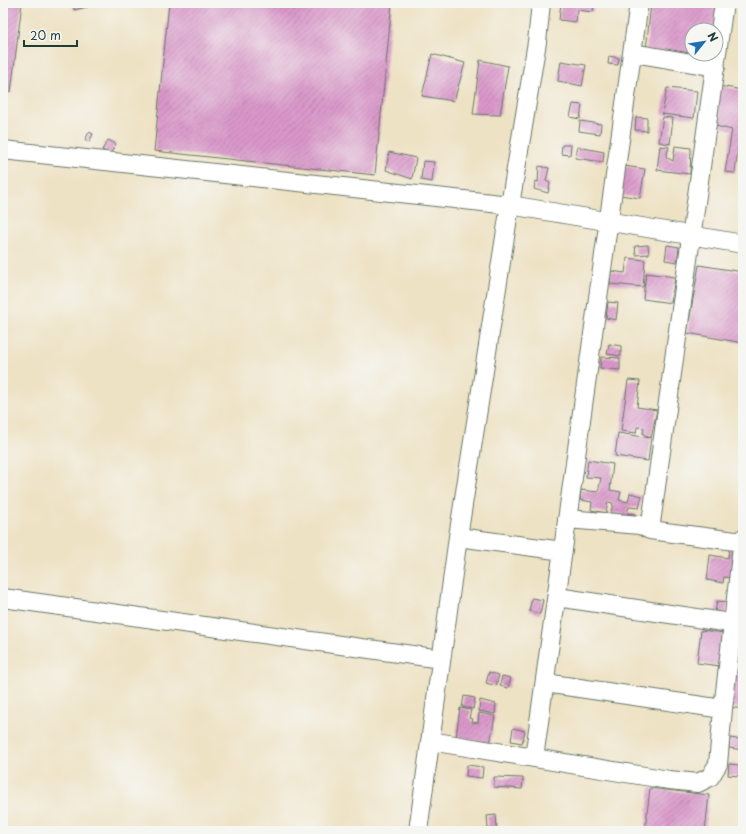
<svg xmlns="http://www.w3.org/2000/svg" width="746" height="834" viewBox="0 0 746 834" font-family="'Playpen Sans',sans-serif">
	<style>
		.building { fill: url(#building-hatch) }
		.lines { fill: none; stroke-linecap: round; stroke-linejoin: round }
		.minor-casing { stroke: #677766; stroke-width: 20 }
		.minor { stroke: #fff; stroke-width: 18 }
	</style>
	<defs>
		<pattern id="building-hatch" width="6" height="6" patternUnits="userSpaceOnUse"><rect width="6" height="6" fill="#da98ca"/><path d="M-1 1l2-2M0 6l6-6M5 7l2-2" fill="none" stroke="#b07da5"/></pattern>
	</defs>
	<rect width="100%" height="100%" fill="#f6f6f2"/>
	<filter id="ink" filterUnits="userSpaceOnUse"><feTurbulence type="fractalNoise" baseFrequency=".025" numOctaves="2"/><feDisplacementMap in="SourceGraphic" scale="8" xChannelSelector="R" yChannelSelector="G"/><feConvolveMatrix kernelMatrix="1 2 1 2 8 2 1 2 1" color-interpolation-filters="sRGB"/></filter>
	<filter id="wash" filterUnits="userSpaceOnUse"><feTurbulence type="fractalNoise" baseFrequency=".012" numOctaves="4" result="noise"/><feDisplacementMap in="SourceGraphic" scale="16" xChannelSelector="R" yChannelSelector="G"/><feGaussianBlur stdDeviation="0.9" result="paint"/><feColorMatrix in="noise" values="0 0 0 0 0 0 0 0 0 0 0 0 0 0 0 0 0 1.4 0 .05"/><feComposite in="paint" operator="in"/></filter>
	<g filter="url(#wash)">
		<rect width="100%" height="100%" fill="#eee2c4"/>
		<g id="blocks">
			<path class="building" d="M3,3h19l-11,89 -8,-1z
				M73,3h27v1l-26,6z
				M169,3h223l-17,172 -221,-24z
				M561,3h33l-1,9 -16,-2 -1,12 -17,-2z
				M651,3h66l-3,27h-22v24h20l-1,4 -65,-8z
				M432,54l33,9 -11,38 -32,-5z
				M609,56l10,2 -1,7 -10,-1z
				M480,60l28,6 -8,49 -27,-1z
				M561,61l25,4 -4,21 -24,-5z
				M719,86l24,4v18l-3,29 3,1v11l-5,-1 -3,25 -10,-1 7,-42 -16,-4z
				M667,88l30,3 -3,27 -32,-4z
				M573,104l9,1 -2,14 -10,-2z
				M636,117l11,1v13l-12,-1z
				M663,117l10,1 -3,26 -11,-2z
				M580,121l21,3 -1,10 -21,-3z
				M89,132l4,2 -4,8 -4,-2z
				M108,140l8,4 -6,10 -8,-4z
				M562,145h9l-1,10 -9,-1z
				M660,146l9,1 -3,10 7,4 2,-15 16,2 -1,26 -33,-4z
				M578,147l26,5 -1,10 -28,-4z
				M389,152l27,6 -4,21 -26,-9z
				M423,161l11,1 -2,20 -11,-2z
				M539,166l10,2 -3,13 4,2 -2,10 -14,-4 1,-8 3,1z
				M624,166l21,3 -5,29 -20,-3z
				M648,245l1,9 -13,1 -1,-9z
				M667,245l12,2 -2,15 -12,-2z
				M627,258l18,2 -2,27 -33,-3 1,-13 14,2z
				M699,265l44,7v71l-56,-10z
				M646,273l29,4 -4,26 -28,-4z
				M608,302l10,1 -2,17 -10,-2z
				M609,344l12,2v10l-14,-2z
				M601,357l19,1v12l-20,-2z
				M628,380l12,1 -3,26 20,3 -6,28 -8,-4 1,-6 -7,-1 -1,6 -15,-2z
				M618,433l33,5 -3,23 -33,-5z
				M588,460l25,4 -3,26 11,2 -2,8 9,2 2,-9 12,3 -3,12 -10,-1 -2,6 9,1v6l-14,-2 1,-4 -12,-1 2,-10 -5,-1 -2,11 -15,-3 1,-8 -12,-2 1,-10 17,2 3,-14 -15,-1z
				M729,548l7,1 -4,29 -8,-1 -1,6 -16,-3 3,-25 18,3z
				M532,598l11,2 -3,14 -11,-3z
				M717,601l11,1 -2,12 -11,-1z
				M701,630l23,3 -4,33 -23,-3z
				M734,643l9,1v65l-19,-3z
				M489,672l10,3 -3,11 -10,-3z
				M502,676l9,2 -3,10 -8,-2z
				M464,696l11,2 -2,11 -11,-2z
				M480,700l16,4 -1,10 -16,-3z
				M460,708l11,2 -2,8 4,1 -1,3 6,1 1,-10 16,3 -5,28 -34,-7z
				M513,728l12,3 -3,12 -11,-2z
				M730,738l13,2v10l-14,-2z
				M729,764l11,1 -1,11 -11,-1z
				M467,765l16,2 -1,11 -16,-2z
				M494,777l29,1 -1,11 -28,-2z
				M650,788l59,7 -4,36h-60z
				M496,815l1,14h-9l-1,-13z"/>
		</g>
	</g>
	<g filter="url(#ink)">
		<use href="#blocks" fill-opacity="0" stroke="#677766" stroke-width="1"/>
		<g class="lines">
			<defs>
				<path id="minor" d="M541,3l-4,39 -27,163 233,39
					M633,53l83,14
					M3,150l507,55 -52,332 -40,294
					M567,519l73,6 10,5 93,12
					M650,530l74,-527
					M458,537l105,14
					M557,597l186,28
					M3,598l438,61
					M545,683l178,26
					M430,741l239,39 29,3 12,-6 8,-13 5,-55 20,-171
					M534,758l105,-755"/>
			</defs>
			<use href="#minor" class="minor-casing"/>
			<use href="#minor" class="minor"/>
		</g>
	</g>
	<rect width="746" height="834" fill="none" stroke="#f6f6f2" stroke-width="16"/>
	<g transform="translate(704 42) rotate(60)"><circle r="19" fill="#f6f6f2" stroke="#a0aca6"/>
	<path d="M0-3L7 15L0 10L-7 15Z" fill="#1f6fb2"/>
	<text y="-6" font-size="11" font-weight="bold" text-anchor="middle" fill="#1f3d34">N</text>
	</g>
	<path d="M24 40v6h53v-6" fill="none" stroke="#1f3d34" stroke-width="2"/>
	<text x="30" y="40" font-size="12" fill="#1f3d34" stroke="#f6f6f2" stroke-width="3" paint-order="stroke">20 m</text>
</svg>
